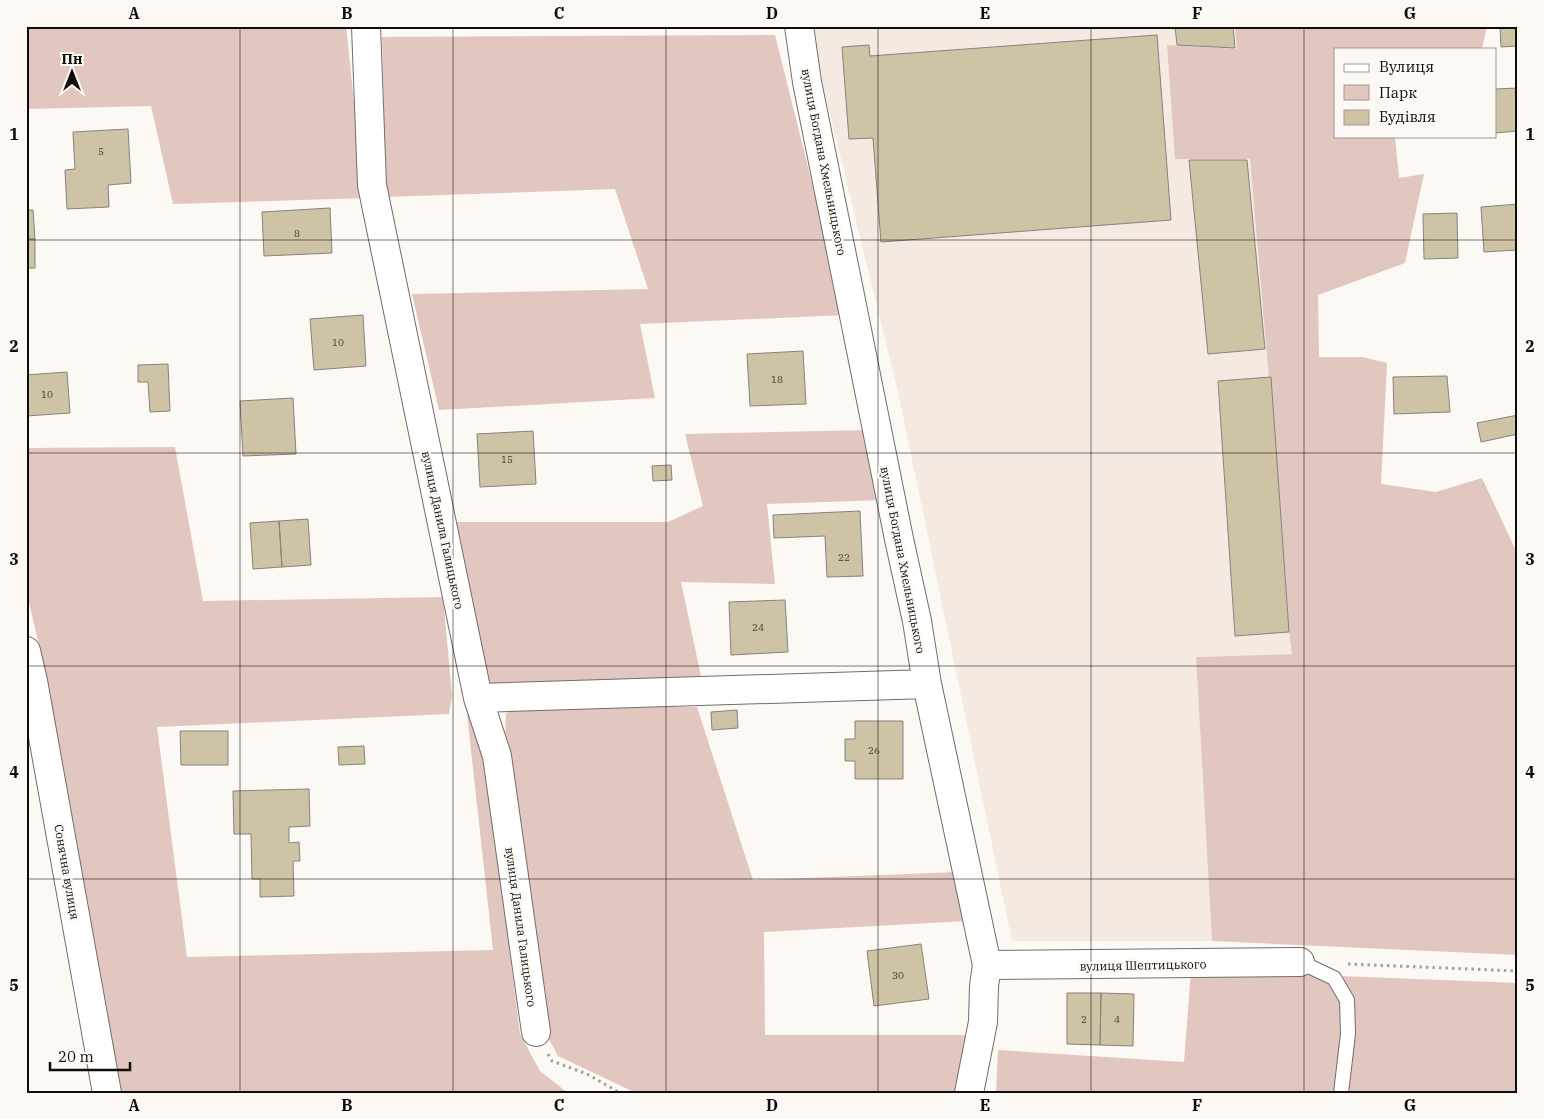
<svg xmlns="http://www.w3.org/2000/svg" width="1544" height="1119" viewBox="0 0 1544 1119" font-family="'IBM Plex Serif',serif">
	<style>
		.built { fill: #f4eae1 }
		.green { fill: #e2c6c0 }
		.building { fill: #cfc3a5; stroke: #85837e }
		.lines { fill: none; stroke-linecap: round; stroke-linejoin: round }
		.lane-casing { stroke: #716e6a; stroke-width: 16 }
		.street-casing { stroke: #716e6a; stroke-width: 30 }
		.path { stroke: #a3a09d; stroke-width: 3; stroke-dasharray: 2.5 4; stroke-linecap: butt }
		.lane { stroke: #fff; stroke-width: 14 }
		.street { stroke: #fff; stroke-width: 28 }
		.grid { fill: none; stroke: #0e0d0b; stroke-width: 1; stroke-opacity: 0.55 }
		.labels { text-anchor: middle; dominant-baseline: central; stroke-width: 5; stroke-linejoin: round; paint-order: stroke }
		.number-label { font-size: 10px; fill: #3e3a32 }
		.street-label { font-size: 12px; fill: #0e0d0b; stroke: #fcf8f4 }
		.neatline { fill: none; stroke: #0e0d0b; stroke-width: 2 }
		.grid-label { font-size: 16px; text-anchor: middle; font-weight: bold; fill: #0e0d0b }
	</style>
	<rect width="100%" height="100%" fill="#fcf8f4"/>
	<path class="built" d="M812,26h423l2,23 -70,-3 8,112 75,1 21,218 18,255 3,22 -96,3 16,284h-200l-114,-549 -85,-347z"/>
	<path class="green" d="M26,26h320l18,172 -191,6 -22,-98 -125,3z
		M1235,26h252l-5,23h-147v87h60l4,42 25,-4 -19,89 -87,32 1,62h44l24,6 -6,121 55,8 46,-14 36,77v400l-306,-14 -16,-284 96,-3 -3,-22 -7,-104 -32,-369h-75l-8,-114 70,4z
		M775,35l70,280 -205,9 15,74 -216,12 -27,-116 236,-5 -33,-100 -229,8 -4,-160z
		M868,430l15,70 -116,4 8,80 -94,-2 21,99 -211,7 -10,-13 -33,-153h220l35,-16 -18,-72z
		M175,447l28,154 240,-4 9,99 -3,18 -292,13 30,230 306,-7 -26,-236 12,12 15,97 26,211 20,37 28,22h-446l-55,-294 -20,-120 -21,-89v-142z
		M525,706l172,1 56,173 204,-8 10,49 -203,11 1,103h205l-14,58h-320l-78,-37 -14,-26 -39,-292 1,-25z
		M1191,970l327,13v110h-522l2,-43 186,12z"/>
	<path class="building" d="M1175,26h58l2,22 -58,-3z
		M1500,26h18v20l-17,1z
		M1157,35l14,185 -290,22 -8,-104 -24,1 -7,-92 27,-2 1,11z
		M1518,88v43l-23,2v-44z
		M128,129l3,54 -23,2 1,22 -42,2 -2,-39 10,-1 -2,-37z
		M26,159l2,29h-2z
		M1189,160h58l18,189 -57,5z
		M1518,204v46l-34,2 -3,-45z
		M330,208l2,45 -68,3 -2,-44z
		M26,210h7l2,29h-9z
		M1457,213l1,45 -34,1 -1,-45z
		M26,239h9v29h-9z
		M363,315l3,51 -52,4 -4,-51z
		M803,351l3,53 -56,2 -3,-52z
		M168,364l2,47 -20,1 -2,-30h-10v-17z
		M67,372l3,41 -44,3v-41z
		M1447,376l3,36 -56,2 -1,-37z
		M1271,377l18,255 -54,4 -17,-255z
		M293,398l3,56 -53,2 -3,-55z
		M1518,415v19l-37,8 -4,-19z
		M533,431l3,53 -56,3 -3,-53z
		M671,465l1,15 -19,1 -1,-15z
		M860,511l3,65 -36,1 -2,-41 -51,2 -1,-23z
		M308,519l3,46 -29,2 -3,-46z
		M279,521l3,46 -29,2 -3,-46z
		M785,600l3,52 -57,3 -2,-53z
		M737,710l1,18 -26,2 -1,-18z
		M855,721h48v58h-48v-18h-10v-22h10z
		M180,731h48v34h-47z
		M364,746l1,18 -26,1 -1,-18z
		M309,789l1,37 -21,1v16l10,-1 1,19h-7l1,35 -34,1v-18h-8l-1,-45h-17l-1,-43z
		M921,944l8,55 -55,7 -7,-55z
		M1067,993h34l-1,52 -33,-1z
		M1101,993l33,1 -1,52 -33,-1z"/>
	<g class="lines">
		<defs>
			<path id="lane" d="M1300,962l34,16 13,22 1,34 -7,59"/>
			<path id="street" d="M366,26l6,159 106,513 19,58 39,276
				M799,26l8,56 92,457 18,82 10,63 60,281 -3,21 -1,36 -14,71
				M26,651l7,30 74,412
				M478,698l449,-14
				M987,965l313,-3"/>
		</defs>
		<use href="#lane" class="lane-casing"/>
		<use href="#street" class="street-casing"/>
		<path class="path" d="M1348,964l170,7
			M548,1054l4,7 35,13 33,19"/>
		<use href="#lane" class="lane"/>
		<use href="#street" class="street"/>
	</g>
	<path class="grid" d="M240,26v1067M453,26v1067M666,26v1067M878,26v1067M1091,26v1067M1304,26v1067M26,240h1492M26,453h1492M26,666h1492M26,879h1492"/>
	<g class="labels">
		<g class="number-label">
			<text x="101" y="151">5</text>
			<text x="297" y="233">8</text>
			<text x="338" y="342">10</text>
			<text x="777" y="379">18</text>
			<text x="47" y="394">10</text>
			<text x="507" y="459">15</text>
			<text x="844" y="557">22</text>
			<text x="758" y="627">24</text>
			<text x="874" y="750">26</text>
			<text x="898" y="975">30</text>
			<text x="1084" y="1019">2</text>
			<text x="1117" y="1019">4</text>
		</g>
		<g class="street-label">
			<text transform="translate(824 162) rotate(79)">вулиця Богдана Хмельницького</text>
			<text transform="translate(443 530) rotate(78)">вулиця Данила Галицького</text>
			<text transform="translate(903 560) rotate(79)">вулиця Богдана Хмельницького</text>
			<text transform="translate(67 872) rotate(80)">Сонячна вулиця</text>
			<text transform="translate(521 927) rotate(82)">вулиця Данила Галицького</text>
			<text transform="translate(1143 965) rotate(-1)">вулиця Шептицького</text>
		</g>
	</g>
	<rect width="1544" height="1119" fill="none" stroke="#fcf8f4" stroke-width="55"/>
	<rect x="1334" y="48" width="162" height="90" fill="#fcf8f4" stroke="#9d9a97"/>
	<rect x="1344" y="64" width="25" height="8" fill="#ffffff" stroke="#9d9a97"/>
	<text x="1379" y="72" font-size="15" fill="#0e0d0b">Вулиця</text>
	<rect x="1344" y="85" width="25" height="15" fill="#e2c6c0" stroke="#9d9a97"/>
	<text x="1379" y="98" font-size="15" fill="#0e0d0b">Парк</text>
	<rect x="1344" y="110" width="25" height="15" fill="#cfc3a5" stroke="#9d9a97"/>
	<text x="1379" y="122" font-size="15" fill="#0e0d0b">Будівля</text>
	<g transform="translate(72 72)" stroke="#fcf8f4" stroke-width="4" paint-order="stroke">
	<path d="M0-4L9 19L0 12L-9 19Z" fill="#0e0d0b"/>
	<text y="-8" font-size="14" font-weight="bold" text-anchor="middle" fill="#0e0d0b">Пн</text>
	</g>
	<path d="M50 1062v8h80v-8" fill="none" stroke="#0e0d0b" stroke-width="2.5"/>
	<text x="58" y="1062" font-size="15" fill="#0e0d0b" stroke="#fcf8f4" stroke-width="4" paint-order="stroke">20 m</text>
	<rect x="28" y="28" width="1488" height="1064" class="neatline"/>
	<g class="grid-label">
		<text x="134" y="19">A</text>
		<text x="347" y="19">B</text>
		<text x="559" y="19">C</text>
		<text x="772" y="19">D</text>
		<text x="985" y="19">E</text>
		<text x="1197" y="19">F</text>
		<text x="1410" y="19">G</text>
		<text x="14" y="140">1</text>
		<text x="1530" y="140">1</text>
		<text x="14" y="352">2</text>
		<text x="1530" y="352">2</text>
		<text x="14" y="565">3</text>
		<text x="1530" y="565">3</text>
		<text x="14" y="778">4</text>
		<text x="1530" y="778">4</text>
		<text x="14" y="991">5</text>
		<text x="1530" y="991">5</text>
		<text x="134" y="1111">A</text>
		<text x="347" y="1111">B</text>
		<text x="559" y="1111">C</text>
		<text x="772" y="1111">D</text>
		<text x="985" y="1111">E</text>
		<text x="1197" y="1111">F</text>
		<text x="1410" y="1111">G</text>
	</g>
</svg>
